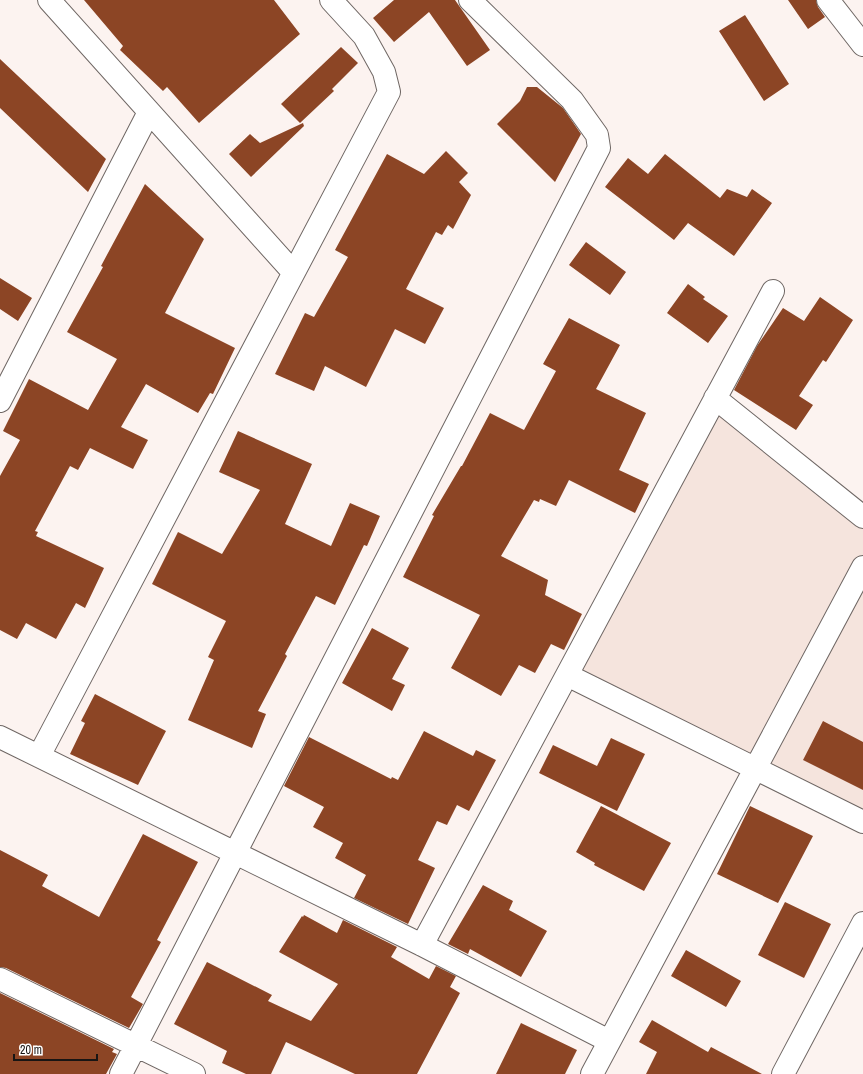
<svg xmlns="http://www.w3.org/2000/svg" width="863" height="1074" viewBox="0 0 863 1074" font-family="'Archivo Narrow',sans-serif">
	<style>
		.built { fill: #f5e4dd }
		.building { fill: #8c4525 }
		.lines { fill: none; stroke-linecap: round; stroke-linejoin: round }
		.minor-casing { stroke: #6f6764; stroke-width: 24 }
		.minor { stroke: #fff; stroke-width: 22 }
	</style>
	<rect width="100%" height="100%" fill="#fcf3f0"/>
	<path class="built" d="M721,412l142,116v282l-281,-139z"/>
	<path class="building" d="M84,0h190l26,34 -101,89 -32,-36 -4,4 -43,-41 3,-4z
		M394,0h61l35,50 -23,16 -38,-54 -35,30 -21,-24z
		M788,0h28l2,7 7,10 -17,12z
		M745,15l44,69 -25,17 -45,-70z
		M341,47l17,16 -26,26 2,2 -34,32 -19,-19z
		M0,59l106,100 -18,33 -88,-84z
		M527,87h10l26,21 18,26 -26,48 -58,-58 23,-23z
		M303,123l1,3 -53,51 -22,-23 21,-20 10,9z
		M446,151l22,22 -9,9 12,13 -18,34 -5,-4 -6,10 -6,-3 -30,57 38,19 -19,36 -30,-15 -29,58 -41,-21 -11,25 -39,-17 30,-61 9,4 34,-60 -13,-7 52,-96 37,20z
		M665,154l55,44 7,-9 20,8 5,-8 20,14 -38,53 -46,-33 -14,17 -69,-53 23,-29 20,16z
		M145,184l59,55 -39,74 70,35 -22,46 -3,-1 -12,20 -52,-29 -25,43 27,13 -15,29 -43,-21 -12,22 -8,-4 -35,65 3,1 -2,4 68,32 -19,40 -9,-5 -20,36 -30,-16 -9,16 -17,-9v-154l20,-36 -17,-9 26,-52 59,31 29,-51 -50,-27 36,-65 -2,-1z
		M586,242l40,30 -16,23 -41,-30z
		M0,278l32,20 -14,23 -18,-12z
		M688,284l17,13 -2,2 25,17 -20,27 -41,-30z
		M820,297l33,23 -27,42 -3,-2 -24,36 14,9 -17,25 -62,-40 23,-44 26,-38 21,13z
		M569,318l51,27 -24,44 50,24 -27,57 30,14 -14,29 -66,-33 -13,26 -16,-7 -1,3 -5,-2 -33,56 47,24 -3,15 37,19 -18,36 -13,-6 -16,29 -16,-8 -18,31 -50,-28 29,-53 -77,-38 31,-61 -2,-1 29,-49h1l28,-53 34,17 32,-59 -13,-7z
		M238,431l74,33 -27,60 46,22 19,-43 30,13 -13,30 -3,-1 -29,60 -19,-9 -31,58 2,2 -29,55 8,3 -14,34 -64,-28 26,-60 -6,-3 18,-36 -74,-37 26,-52 44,22 38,-64 -41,-18z
		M372,628l37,20 -17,31 13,6 -13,26 -50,-28z
		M95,694l71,37 -28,54 -68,-31 15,-31 -4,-2z
		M823,721l40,21v48l-60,-30z
		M424,731l49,25 3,-6 20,10 -27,51 -12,-6 -10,20 -10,-4 -19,39 17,8 -27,56 -54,-26 12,-23 -31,-17 8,-15 -30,-16 11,-20 -40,-21 25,-49 82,42 1,-2 6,3z
		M611,738l34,16 -28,57 -78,-38 14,-28 44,21z
		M601,806l70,37 -27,48 -50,-26 1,-2 -19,-11z
		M750,806l63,30 -35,67 -61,-29z
		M143,834l55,28 -41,78 4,2 -30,55 12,7 -14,24 -123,-60 -6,-1v-117l48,25 -6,11 57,31z
		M483,885l30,16 -4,9 38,21 -26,46 -51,-28 -2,5 -20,-10z
		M785,902l46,22 -27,54 -46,-23z
		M304,915l33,18 6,-13 54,27 -6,10 38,22 7,-13 20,10 -6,11 10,6 -43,81h-62l-69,-32 -15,32h-25l-24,-11 5,-12 -53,-27 33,-62 65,33 -4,6 43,20 27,-37 -59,-32 23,-36 1,1z
		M686,950l55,31 -15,26 -55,-31z
		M0,993l114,56 -2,3 5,2 -11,20h-106z
		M652,1020l56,32 3,-5 51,27h-116l11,-22 -18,-10z
		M521,1023l56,27 -12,24h-69z"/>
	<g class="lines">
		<defs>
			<path id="minor" d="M49,0l244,272
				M828,0l35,45
				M715,398l148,119
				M0,401l149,-289
				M567,675l296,147
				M0,737l422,208 187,96
				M39,756l350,-664 -5,-20 -20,-36 -33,-36
				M422,945l351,-654
				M0,979l194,95
				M121,1074l478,-926 -2,-13 -25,-35 -102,-100
				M592,1074l271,-507
				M783,1074l80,-151"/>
		</defs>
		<use href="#minor" class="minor-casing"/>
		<use href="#minor" class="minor"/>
	</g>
	<path d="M14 1054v6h83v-6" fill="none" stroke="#181514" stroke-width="2"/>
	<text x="20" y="1054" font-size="12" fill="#181514" stroke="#ffffff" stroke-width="3" paint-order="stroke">20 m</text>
</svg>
